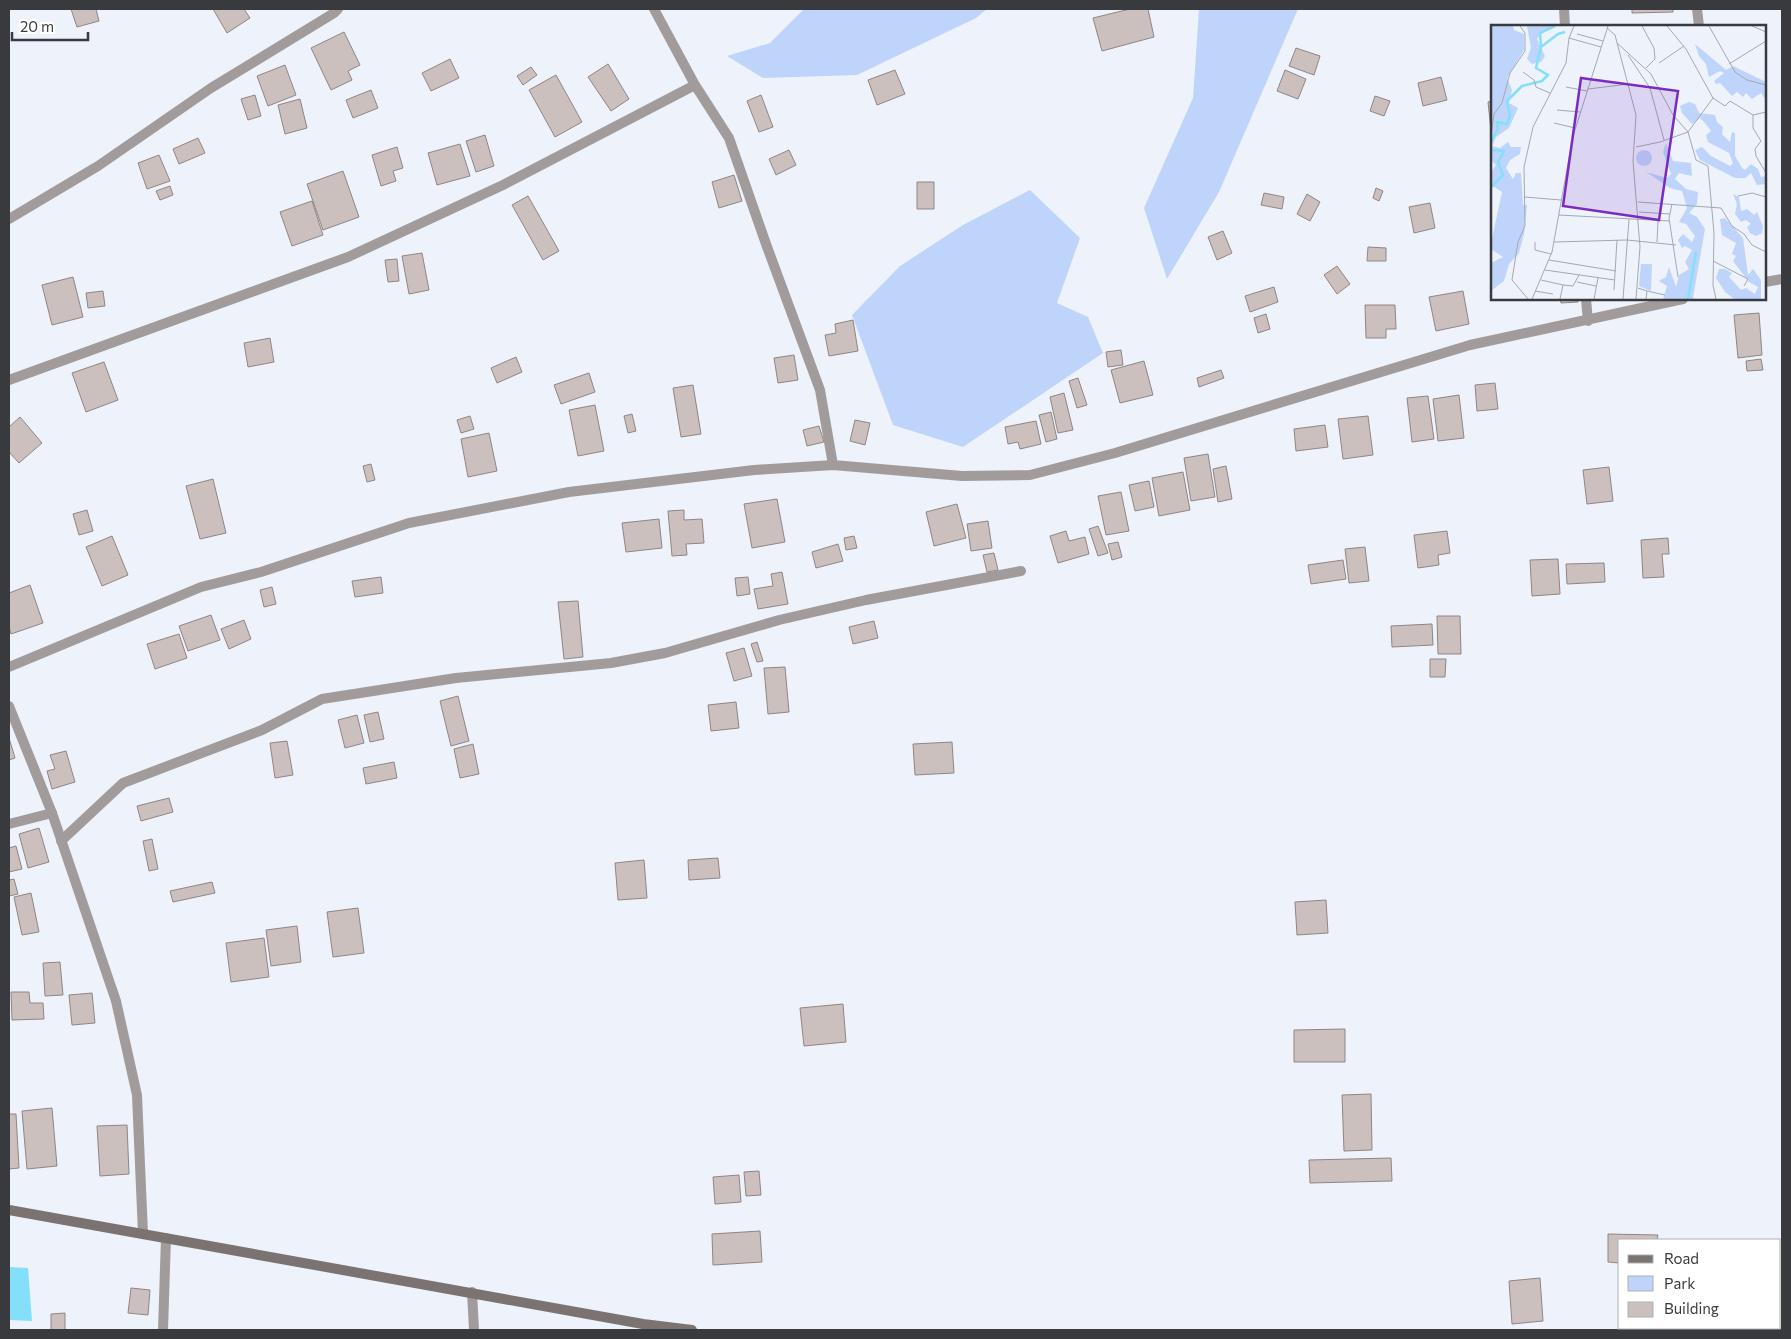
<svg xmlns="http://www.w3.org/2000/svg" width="1791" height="1339" viewBox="0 0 1791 1339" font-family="Commissioner,sans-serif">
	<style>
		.green { fill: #bfd4fb }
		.water { fill: #84dffa }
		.building { fill: #ccc0bf; stroke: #908584 }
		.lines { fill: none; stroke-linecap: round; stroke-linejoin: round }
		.service { stroke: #a19c9b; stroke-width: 10 }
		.minor { stroke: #a19c9b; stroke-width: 10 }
		.secondary { stroke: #7a7372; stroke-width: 10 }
		.inset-river { fill: none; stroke: #84dffa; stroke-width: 2.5 }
		.inset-road { fill: none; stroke: #a5a8af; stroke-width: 1 }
		.view { fill: #7b2cbf; fill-opacity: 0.15; stroke: #7b2cbf; stroke-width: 2.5 }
		.inset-edge { fill: none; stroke: #383a3d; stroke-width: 2.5 }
	</style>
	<rect width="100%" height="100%" fill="#edf2fb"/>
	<path class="green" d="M804,9h183l-11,9 -119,57 -94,3 -36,-22 43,-13z
		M1199,9h99l-79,183 -52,87 -23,-71 49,-110z
		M1030,190l50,48 -23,65 31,14 15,36 -140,94 -70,-22 -41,-110 48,-49 63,-41z"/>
	<path class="water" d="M9,1267l19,1 4,53 -23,-1z"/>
	<path class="building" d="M71,9h25l3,12 -22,6z
		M213,9h31l6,9 -23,15z
		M1130,9h18l6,28 -52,14 -9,-33z
		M1632,9h41v3l-41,1z
		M344,32l16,33 -12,6 4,9 -21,10 -20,-42z
		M1296,48l24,8 -6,19 -25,-9z
		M450,59l9,19 -28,13 -9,-18z
		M608,64l21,35 -18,12 -23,-34z
		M285,65l11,30 -28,11 -11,-30z
		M531,67l6,8 -14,10 -6,-9z
		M895,70l10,24 -28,11 -9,-25z
		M1285,70l21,9 -8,20 -21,-8z
		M556,75l26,47 -27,15 -26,-47z
		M1441,77l6,23 -24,6 -5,-23z
		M371,90l7,18 -25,10 -7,-18z
		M255,95l6,21 -13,4 -7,-21z
		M761,95l12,32 -14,5 -12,-31z
		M1375,96l15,5 -6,15 -14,-5z
		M300,99l7,29 -22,6 -7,-29z
		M1492,101v29h-1l-3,-28z
		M485,135l9,31 -18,6 -10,-31z
		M198,138l7,15 -26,11 -6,-15z
		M460,144l10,32 -33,9 -9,-32z
		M397,147l6,21 -10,3 3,10 -15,5 -9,-31z
		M789,150l7,15 -20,10 -7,-16z
		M159,155l11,26 -23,8 -9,-26z
		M343,171l16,46 -36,13 -16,-46z
		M734,175l8,26 -23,7 -7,-26z
		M917,182h17v27h-17z
		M170,186l3,9 -13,5 -4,-9z
		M1376,188l7,3 -4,10 -6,-3z
		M1264,193l20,4 -2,12 -21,-4z
		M1307,194l13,8 -10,19 -13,-7z
		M528,196l31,55 -16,9 -31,-55z
		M312,201l11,34 -31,11 -12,-34z
		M1430,203l5,25 -21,5 -5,-26z
		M1223,231l9,22 -15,7 -9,-23z
		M1368,247l18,1v13h-19z
		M422,253l7,37 -20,4 -7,-38z
		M397,259l2,22 -11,1 -3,-22z
		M1337,266l13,18 -13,10 -13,-19z
		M73,277l10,40 -31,8 -10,-40z
		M1274,287l4,15 -28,10 -5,-16z
		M103,291l2,15 -17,2 -2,-15z
		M1463,291l6,33 -33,7 -7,-34z
		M1560,299h18v3l-17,1z
		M1365,305h30l1,24h-10v9h-20z
		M1759,313l3,42 -24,3 -4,-43z
		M1266,314l4,15 -12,4 -4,-15z
		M853,320l5,31 -29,5 -4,-21 11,-2 -1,-9z
		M270,338l4,24 -26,5 -4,-24z
		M1121,350l2,15 -15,2 -2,-15z
		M794,355l4,25 -20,3 -4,-25z
		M516,357l6,15 -25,11 -6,-15z
		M1761,359l2,11 -16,1 -1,-10z
		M1144,361l9,34 -33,8 -9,-33z
		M104,362l14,38 -32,12 -14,-39z
		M1221,370l3,8 -25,9 -2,-9z
		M589,373l6,19 -34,12 -7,-19z
		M1078,378l9,27 -10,3 -8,-27z
		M1495,383l3,26 -21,2 -2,-26z
		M693,385l8,49 -20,3 -8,-49z
		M1064,393l9,37 -15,3 -8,-36z
		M1459,395l5,43 -26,3 -5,-42z
		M1428,396l6,43 -22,3 -5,-44z
		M595,405l9,46 -26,5 -9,-46z
		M1051,412l6,27 -11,3 -7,-27z
		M632,414l4,17 -8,2 -4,-17z
		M470,416l4,13 -13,4 -4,-13z
		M1368,416l5,39 -30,4 -5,-40z
		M20,417l22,26 -23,20 -10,-11v-25z
		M855,420l15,3 -5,22 -15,-4z
		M1036,421l5,23 -21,5 -2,-7 -10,2 -3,-17z
		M1325,425l3,22 -32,4 -2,-22z
		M819,426l5,16 -17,4 -4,-16z
		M489,433l8,38 -29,6 -7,-38z
		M1208,454l7,43 -24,4 -7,-43z
		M371,464l4,16 -8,2 -4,-16z
		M1226,466l6,33 -14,3 -5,-33z
		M1609,467l4,34 -26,3 -4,-34z
		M1183,472l7,38 -31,6 -7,-38z
		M213,479l13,54 -26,6 -14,-53z
		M1149,481l5,26 -19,4 -6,-26z
		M1121,492l8,39 -23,4 -8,-39z
		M777,499l8,43 -33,6 -8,-44z
		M957,504l9,34 -32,8 -8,-34z
		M87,510l6,21 -14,4 -6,-21z
		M684,510v10l18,-1 2,24 -18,1 1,11 -15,1 -4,-45z
		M659,519l3,29 -36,4 -4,-29z
		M988,521l4,27 -21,3 -4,-27z
		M1098,526l10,27 -10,3 -9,-27z
		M1066,531l3,10 16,-4 4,17 -31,9 -8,-27z
		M1447,531l3,22 -12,2 1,10 -21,3 -4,-33z
		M112,536l16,39 -26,11 -16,-39z
		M854,536l3,12 -11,2 -2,-12z
		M1668,538l1,16h-7l2,23 -21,1 -2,-38z
		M1118,542l4,15 -10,3 -4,-16z
		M838,544l5,17 -27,7 -4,-16z
		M1365,547l4,34 -20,2 -4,-34z
		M994,553l4,17 -11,2 -4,-17z
		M1558,559l2,35 -28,2 -2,-36z
		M1343,560l3,19 -35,5 -3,-19z
		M1604,563l1,19 -38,2 -1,-20z
		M782,572l6,32 -30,5 -4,-20 19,-3 -2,-12z
		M381,577l2,16 -28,4 -3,-16z
		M748,577l2,17 -13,2 -2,-18z
		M30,585l13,38 -32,11 -2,-7v-34z
		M272,587l4,17 -12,3 -4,-17z
		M578,601l5,56 -19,2 -6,-57z
		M211,615l9,25 -32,11 -9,-25z
		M1437,616h23l1,38h-23z
		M244,620l7,19 -22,10 -8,-20z
		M874,621l4,17 -25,6 -4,-17z
		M1432,624l1,21 -41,2 -1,-21z
		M179,634l8,24 -32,11 -8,-25z
		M757,642l6,19 -6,1 -6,-18z
		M744,648l8,28 -18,5 -8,-28z
		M1430,659h16l-1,18h-15z
		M785,667l4,45 -21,2 -4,-46z
		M458,696l11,45 -18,5 -11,-45z
		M736,702l3,26 -28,3 -3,-26z
		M378,712l6,27 -14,3 -6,-27z
		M357,715l7,28 -19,5 -7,-28z
		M9,738l6,20 -6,2z
		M287,741l6,34 -18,3 -5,-35z
		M952,742l2,31 -39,2 -2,-31z
		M473,744l6,30 -19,4 -6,-29z
		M66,751l9,31 -23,7 -5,-18 8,-2 -5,-14z
		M394,762l3,16 -31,6 -3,-16z
		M169,798l4,14 -32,9 -4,-15z
		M39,828l10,34 -21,6 -9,-34z
		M152,839l6,30 -9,2 -6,-30z
		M16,846l6,23 -13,3v-24z
		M718,858l2,20 -31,2 -1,-20z
		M644,860l3,38 -29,2 -3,-37z
		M14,879l4,15 -9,2v-16z
		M212,882l3,11 -42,9 -3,-11z
		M31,893l8,39 -17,3 -8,-38z
		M1326,900l2,33 -31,2 -2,-33z
		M358,908l6,45 -31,4 -6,-45z
		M297,926l4,36 -30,4 -5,-36z
		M264,938l5,39 -38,5 -5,-39z
		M60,962l3,33 -18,1 -2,-33z
		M11,992h18l1,11h13l1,16 -32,1z
		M92,993l3,30 -23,2 -3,-30z
		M843,1004l3,38 -42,4 -4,-38z
		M1345,1029v33h-51v-32z
		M1371,1094l1,56 -28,1 -2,-56z
		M52,1108l5,58 -30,3 -5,-58z
		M9,1114h7l3,54 -10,1z
		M127,1125l2,49 -29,2 -3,-50z
		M1391,1158l1,23 -82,2 -1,-23z
		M759,1171l2,24 -15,1 -2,-24z
		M739,1175l2,27 -26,2 -2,-27z
		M760,1231l2,31 -49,3 -1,-31z
		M1608,1234l50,1 -1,5h-37v23l-12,-1z
		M1540,1278l3,43 -31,3 -3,-43z
		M131,1288l19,2 -2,25 -20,-2z
		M65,1313v17h-14v-16z"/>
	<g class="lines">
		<path class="service" d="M9,824l43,-11
			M61,841l62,-58 139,-53 60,-31 134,-21 155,-15 54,-10 114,-33 87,-20 155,-29"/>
		<path class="minor" d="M654,9l41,76 34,53 37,106 54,146 13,75
			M1564,9l1,17
			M1697,9l2,17
			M9,219l89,-53 113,-78 123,-75 4,-4
			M1765,282l17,-3
			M1586,299l2,22
			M9,380l339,-123 155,-72 192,-100
			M9,667l192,-80 60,-15 148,-49 160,-31 185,-22 79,-5 129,11 68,-1 85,-22 355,-108 213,-46
			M9,706l43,107 64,188 21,94 6,139
			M472,1292l2,38
			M163,1330l3,-92"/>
		<path class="secondary" d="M9,1210l634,114 49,6"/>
	</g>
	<g transform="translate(1491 25)">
		<rect width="275" height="275" fill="#edf2fb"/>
		<path d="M0,1h22l1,4 10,4v16l-17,28 5,12 -3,13 9,5 -9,20 -13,9 -4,9 8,2 8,-6 3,5h10l-1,7 -10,6 -4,8 7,11 3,-6h5l2,32h4l-3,29 -5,19 -10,11 -5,17 -13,10v-28l12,-6 -11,-7 -1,-7 11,-51 -11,-7v-13l5,-7 -5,-5zM36,1h29l-13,6 -6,7 8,17 -4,6 -9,2 -5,-5 4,-11zM204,19l31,26 7,-4 33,16v18l-5,-7 -9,6 -6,-6 -3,4 -6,-5 -5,4 -12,-13 -4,1 -2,-3 10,-8 -4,-2 -11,6 -3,-13 -7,-8zM198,77l6,2 4,9 16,2 2,7 6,5 -1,7 8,8 2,-10 3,1v23l7,12 3,2 6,-6 7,5 3,8 5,-1v8l-9,1 -6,-12 -6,5h-10l-35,-18 -5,-10 7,-3 9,9 19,10 3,-3 -4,-10 -21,-11 -2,-7 5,-4 -6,-8 -5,-5 -8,6 -10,-11 -2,-7zM175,118l7,18 18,2 1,13 -13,-3 -4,6 11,10 12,3 -1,12 -8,9 8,4 8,12 -12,69 3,1h-33l4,-13 -8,-5 7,-4 3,-10 7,20 3,-12 10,-6 -4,-7 7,-12 -7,-4 -3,2 -4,-8 5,-6 9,8 3,-6 -9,-12 -7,-2 8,-14 -5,-17 -12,-3 -24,-16 21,6 4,-4 -8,-22zM145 133a8 8 0 1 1 16 0a8 8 0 1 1-16 0ZM242,169l6,3 2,14 6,-2 7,6 3,-3 6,14 -1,7 -6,3 -6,-3 -3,-6 4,-3 -5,-4 -5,2 -6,-8 2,-10zM234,193l18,20 5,37 5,-6 8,11v19h-27l-9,-7 -9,-14 3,-9h6l7,4 -3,4 12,13 5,-2 9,6 3,-7 -9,-5 -16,-21 3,-5 -4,-2 4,-11 -14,-8 -2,-16zM150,239h11l-1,27 -12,-5z" fill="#bfd4fb"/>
		<path class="inset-river" d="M50,22l-1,-14 15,-7M0,116l7,-12 -1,-7 10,2 3,-8 -3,-15 15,-15 20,-5 6,-6 -12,-7 5,-21 17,-13 7,-2M0,125l13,1 -6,11 5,13 -12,12M197,274l8,-47"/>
		<path class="inset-road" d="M151,1l12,22 1,11 -9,9M176,1l19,23 27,49 12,8 5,-5 23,14 13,-3M218,1l26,46 12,8 19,5M261,1l14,6M116,3l8,7 21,80 -3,46 7,86 -4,52M86,9l26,7M78,13l32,9M126,18l34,31 22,41 15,17 8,28 12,6 6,67 -1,52 3,14M137,30l22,33 14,52M168,38l25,-17M238,39l37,-23M32,47l11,8 2,7 14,6M75,62l21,4M97,64l41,-5M66,85l23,2M262,90v13l8,13 -6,8 1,7 10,17M63,98l21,5M0,111l3,-22 8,-11 8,-30 15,-22v-18l-5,-7M145,122l24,-5 28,-10 25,-34M247,171l14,-3 14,4M34,172l36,3M147,177l83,6 11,18 12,8 8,11 14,7M181,179l-3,14 9,59M148,187l31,2M68,190l111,6M44,217v8l16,4M63,217l73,-2 49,5M166,217l1,-21M58,235l67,11M222,236l35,18 -4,7M54,245l70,10M50,255l22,5 -3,14M86,257l19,4M72,260l10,1 6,-11M147,263l9,3 -1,8M123,265l3,-50M44,266l18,3M156,266l18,4M37,274l-16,-19 6,-38 7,-16 -1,-59 9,-40 33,-64 3,-25 5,-12M41,274l20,-47 21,-116 35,-110M103,274l4,-21M132,274l6,-80"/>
		<path class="view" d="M90,53l97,13 -19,129 -96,-14z"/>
		<rect width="275" height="275" class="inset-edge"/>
	</g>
	<rect width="1791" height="1339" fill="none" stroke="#383a3d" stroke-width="20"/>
	<rect x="1618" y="1239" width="162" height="90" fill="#ffffff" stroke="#afb0b1"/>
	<rect x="1628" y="1255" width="25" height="8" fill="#7a7372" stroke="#afb0b1"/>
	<text x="1664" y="1264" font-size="15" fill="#383a3d">Road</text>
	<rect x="1628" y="1276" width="25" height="15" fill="#bfd4fb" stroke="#afb0b1"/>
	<text x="1664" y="1289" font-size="15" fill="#383a3d">Park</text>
	<rect x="1628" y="1302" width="25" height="15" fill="#ccc0bf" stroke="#afb0b1"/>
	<text x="1664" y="1314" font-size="15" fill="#383a3d">Building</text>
	<path d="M12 32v8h76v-8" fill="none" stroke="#383a3d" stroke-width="2.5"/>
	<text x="20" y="32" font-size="15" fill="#383a3d" stroke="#ffffff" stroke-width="4" paint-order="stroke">20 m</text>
</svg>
